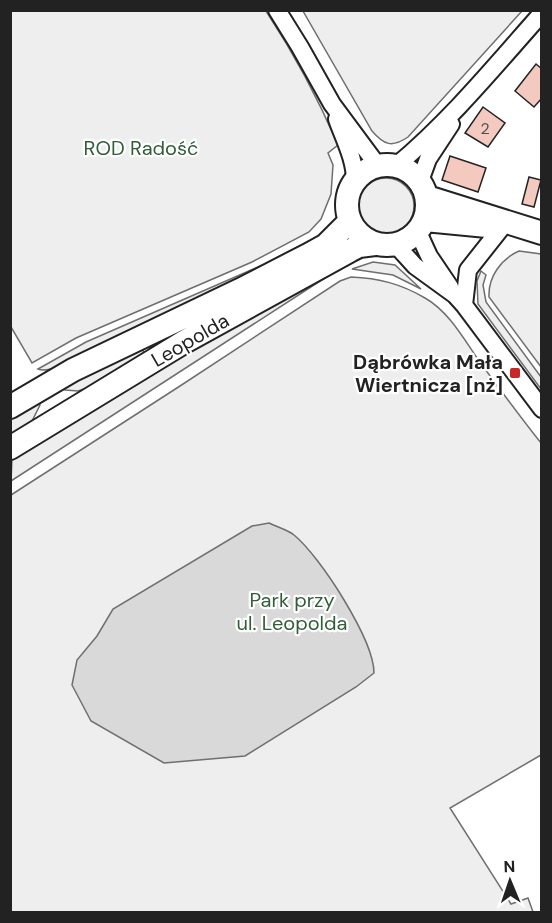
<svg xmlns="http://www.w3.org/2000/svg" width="552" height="923" viewBox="0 0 552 923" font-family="'DM Sans',sans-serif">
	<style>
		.green { fill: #eee; stroke: #6f6f6f; stroke-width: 1.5 }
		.water { fill: #d9d9d9; stroke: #6f6f6f; stroke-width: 1.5 }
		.building { fill: #f3c9c0; stroke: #222; stroke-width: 1.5 }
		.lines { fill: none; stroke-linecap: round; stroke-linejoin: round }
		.street-casing { stroke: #222; stroke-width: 20 }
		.secondary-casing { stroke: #222; stroke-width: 26 }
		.street { stroke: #fff; stroke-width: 16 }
		.secondary { stroke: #fff; stroke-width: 22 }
		.poi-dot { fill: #c62828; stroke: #fff; stroke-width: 2 }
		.labels { text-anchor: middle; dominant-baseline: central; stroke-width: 4.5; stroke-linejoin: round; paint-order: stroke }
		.number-label { font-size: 16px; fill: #564c4a }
		.park-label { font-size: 20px; fill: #2f5e38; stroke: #fff }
		.street-label { font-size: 20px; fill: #222; stroke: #fff }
		.poi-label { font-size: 20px; font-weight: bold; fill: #222; stroke: #fff; text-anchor: end }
	</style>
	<rect width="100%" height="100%" fill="#fff"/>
	<path class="green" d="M10,11h256c29,44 51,85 72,134l-10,8 5,12 -2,29 -10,25 -12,13 -57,30 -176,76 -44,25 -21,-36z
		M303,11h219l-114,126c-16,11 -24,8 -36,-6z
		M358 206a28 28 0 1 1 56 0a28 28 0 1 1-56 0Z
		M309,241l3,4c-72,38 -146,70 -220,103 -14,6 -40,27 -54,21l48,-27 179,-78z
		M519,251l22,3v113l-52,-70c-1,-20 12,-38 30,-46z
		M373,262l22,3 26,24 -28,-14 -41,-6z
		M327,269l4,5 -320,207 1,-22 221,-137z
		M481,271l5,4 -3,10 3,17 55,75v12l-63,-85 -1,-23z
		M351,277c28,1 50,7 74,21 25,14 41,45 57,67 20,27 39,53 59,78v312l-91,53 61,96 17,-6 5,14h-522v-417l169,-109 160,-105z
		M142,348l2,5 -57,35 -9,3 -13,-1 -2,-2v-2z
		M36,403l4,2 -9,18 -20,13v-17z"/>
	<path class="water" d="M269,523c8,4 19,7 25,12 26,21 80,105 80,138l-18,14 -111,69 -81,7 -73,-42 -19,-36 5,-25 20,-24 16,-27 139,-83z"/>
	<path class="building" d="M536,64l6,5v29l-8,9 -19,-16z
		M483,107l22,16 -17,24 -23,-14z
		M450,156l36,12 -8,24 -36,-12z
		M529,177l12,3 -7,27 -12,-3z"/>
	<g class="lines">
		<defs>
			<path id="street" d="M277,10l23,37 32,57 46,62
				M337,119c7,20 18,40 18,62
				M396,166c54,-45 99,-100 146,-153
				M420,181l8,-22 23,-35
				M418,232l11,24 21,31
				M396,245l19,21 40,29 9,10 78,104
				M464,305l4,-35 34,-43"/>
			<path id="secondary" d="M347 205a40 40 0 1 1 80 0a40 40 0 1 1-80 0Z
				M427,197l115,36
				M425,220l62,6
				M10,407l63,-37 167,-80 68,-35 18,-10 24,-24
				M10,448l174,-106 167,-92 8,-4 16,-2"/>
		</defs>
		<use href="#street" class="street-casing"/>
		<use href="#secondary" class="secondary-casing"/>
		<use href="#street" class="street"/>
		<use href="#secondary" class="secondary"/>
	</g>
	<rect class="poi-dot" x="509" y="367" width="12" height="12" rx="3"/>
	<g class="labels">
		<g class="number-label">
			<text x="485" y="128">2</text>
		</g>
		<g class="park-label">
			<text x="141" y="148">ROD Radość</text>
			<text x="292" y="600">Park przy<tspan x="292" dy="23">ul. Leopolda</tspan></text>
		</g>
		<g class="street-label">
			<text transform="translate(190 340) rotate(-30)">Leopolda</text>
		</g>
		<g class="poi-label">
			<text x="503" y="362">Dąbrówka Mała<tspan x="503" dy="23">Wiertnicza [nż]</tspan></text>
		</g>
	</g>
	<rect width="552" height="923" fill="none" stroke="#222222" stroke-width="24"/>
	<g transform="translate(510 881) rotate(358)" stroke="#ffffff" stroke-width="4.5" paint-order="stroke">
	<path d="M0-4.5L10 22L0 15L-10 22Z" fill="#222222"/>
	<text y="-9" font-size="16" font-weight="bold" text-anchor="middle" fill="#222222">N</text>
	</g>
</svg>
